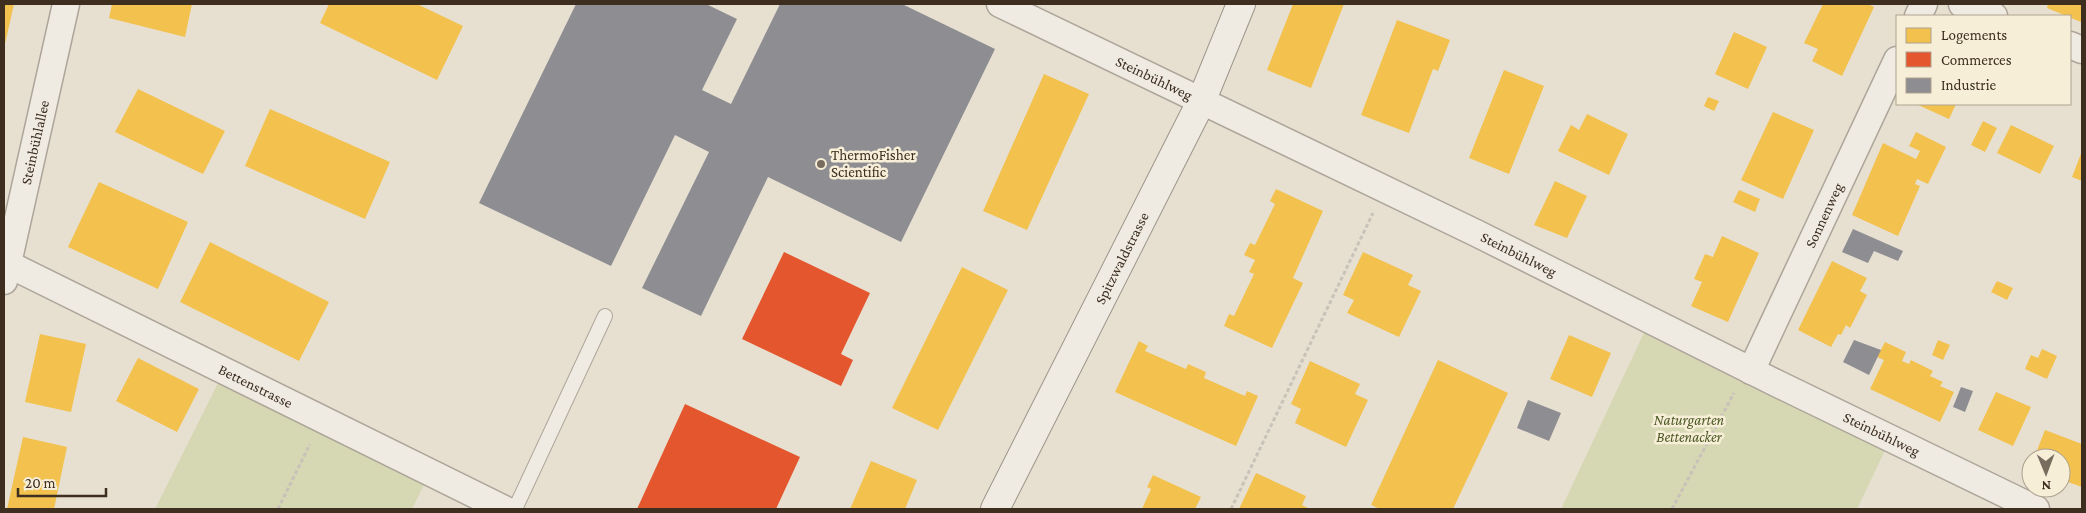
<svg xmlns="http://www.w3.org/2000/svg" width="2086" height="513" viewBox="0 0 2086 513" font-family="'Crimson Pro',serif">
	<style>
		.green { fill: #d6d7b3 }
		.homes { fill: #f2c14e }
		.shops { fill: #e4572e }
		.industry { fill: #8d8d92 }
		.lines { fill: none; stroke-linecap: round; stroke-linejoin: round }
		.lane-casing { stroke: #ada599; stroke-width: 16 }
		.street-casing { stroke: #ada599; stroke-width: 29 }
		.secondary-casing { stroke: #9c958a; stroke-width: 30 }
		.path { stroke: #c8c2b9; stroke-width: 3; stroke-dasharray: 4 2.5; stroke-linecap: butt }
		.lane { stroke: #efebe3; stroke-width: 14 }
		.street { stroke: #efebe3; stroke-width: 26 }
		.secondary { stroke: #efebe3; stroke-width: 28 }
		.poi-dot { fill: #786c5e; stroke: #f7eed8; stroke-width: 2 }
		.labels { text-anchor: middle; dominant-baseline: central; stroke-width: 5; stroke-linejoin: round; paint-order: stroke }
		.street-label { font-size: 15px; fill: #3d2e20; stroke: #f7eed8 }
		.poi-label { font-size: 15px; fill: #3d2e20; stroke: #f7eed8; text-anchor: start }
		.park-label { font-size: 15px; font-style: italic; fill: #4d5a26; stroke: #f7eed8 }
	</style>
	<rect width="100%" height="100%" fill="#e7e0d1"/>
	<path class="green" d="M1650,320l241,118 -34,71h-296z
		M224,371l206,102 -18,36h-257z"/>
	<path class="homes" d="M4,4h10l-9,40 -1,-1z
		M112,4h80l-7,33 -76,-19z
		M329,4h88l46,22 -26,54 -117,-57z
		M1293,4h51l-33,84 -44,-18z
		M1823,4h45l6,3 -32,69 -30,-15 6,-12 -14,-6z
		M2048,4h34l-1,18 -34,-14z
		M1397,20l53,20 -12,31 -5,-2 -24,64 -48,-18z
		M1734,32l33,15 -19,42 -33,-15z
		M1504,70l40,16 -35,88 -40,-16z
		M1044,74l45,20 -62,136 -44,-19z
		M138,89l87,42 -22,43 -88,-42z
		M1708,97l11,4 -5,10 -10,-5z
		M1916,104h40l-7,15z
		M270,109l120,53 -25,57 -120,-53z
		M1773,112l41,18 -31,69 -42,-19z
		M1587,114l41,20 -19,41 -51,-24 13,-26 8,5z
		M1983,121l14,7 -12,24 -14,-7z
		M2011,125l43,21 -14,28 -43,-21z
		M1916,132l30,15 -18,37 -11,-5 -2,5 5,2 -22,50 -46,-21 31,-72 33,16 4,-8 -11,-5z
		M2082,151v30l-10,-4z
		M1555,181l32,15 -20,42 -33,-13z
		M99,182l89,40 -30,67 -90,-42z
		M1276,189l47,22 -30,67 10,5 -31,65 -48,-22 5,-12 5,2 20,-42 -5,-2 6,-12 -11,-5 6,-12 5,2 20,-41 -5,-3z
		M1739,190l21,9 -5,13 -22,-10z
		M1722,236l37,17 -31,69 -37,-16 11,-24 -8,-3 11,-25 8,3z
		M210,242l119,60 -30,59 -119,-59z
		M1363,252l50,23 -5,10 13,6 -22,46 -52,-24 7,-13 -11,-5z
		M1832,261l35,17 -7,13 7,4 -17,33 -4,-3 -5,10 -3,-1 -7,13 -33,-17z
		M962,267l46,23 -70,140 -46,-22z
		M1997,281l16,7 -6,12 -16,-8z
		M40,334l46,10 -15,68 -46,-10z
		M1569,335l42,18 -19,44 -42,-18z
		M1938,340l12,5 -7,15 -11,-5z
		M1139,341l9,5 -3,5 41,18 2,-5 18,8 -2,6 41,18 2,-5 11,5 -22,50 -121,-54z
		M1885,342l21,10 -4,9 7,3 2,-4 22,11 -3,5 13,6 -3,4 14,6 -14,30 -70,-33 14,-29 -7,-3z
		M2042,349l15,7 -10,23 -22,-10 6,-14 7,3z
		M138,358l61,31 -22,43 -61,-31z
		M1438,360l70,33 -55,116h-73l-9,-4z
		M1310,361l50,23 -5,10 13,6 -22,47 -51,-24 6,-14 -10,-5z
		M1996,392l35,15 -18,39 -35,-16z
		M2045,430l37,14v43l-14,-5 1,-4 -8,-3v-17h-27z
		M23,437l44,10 -13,62h-47z
		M871,461l46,19 -12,29h-55z
		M1256,473l50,23 -4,9 8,4h-71z
		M1153,475l48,22 -6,12h-53l9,-20 -4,-2z"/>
	<path class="shops" d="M784,252l86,41 -29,61 12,6 -12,26 -99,-47z
		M685,404l115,53 -24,52h-139z"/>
	<path class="industry" d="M576,4h130l31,15 -35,71 29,14 49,-100h122l93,45 -94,193 -133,-65 -67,139 -59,-28 67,-136 -34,-17 -64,131 -132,-63z
		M1853,229l50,22 -5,10 -24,-10 -6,12 -26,-11z
		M1854,340l27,10 -12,25 -26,-13z
		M1961,387l12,4 -8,21 -12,-5z
		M1528,400l33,13 -12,28 -32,-13z"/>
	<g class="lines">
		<defs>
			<path id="lane" d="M515,509l90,-193"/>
			<g id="street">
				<path id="s1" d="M1000,4l476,229 300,150 260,126"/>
				<path d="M1962,4l32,12"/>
				<path d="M1918,16l6,-12"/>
				<path d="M2070,45l12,5"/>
				<path id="s2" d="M8,264l496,245"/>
				<path id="s3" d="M4,281l62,-277"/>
				<path id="s4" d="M1751,371l146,-311"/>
			</g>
			<g id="secondary">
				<path id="s5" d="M995,509l206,-407 40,-98"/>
			</g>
		</defs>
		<use href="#lane" class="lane-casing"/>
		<use href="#street" class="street-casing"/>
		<use href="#secondary" class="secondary-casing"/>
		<path class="path" d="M278,509l32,-65
			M1231,509l142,-296
			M1672,509l62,-116"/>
		<use href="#lane" class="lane"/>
		<use href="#street" class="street"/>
		<use href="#secondary" class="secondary"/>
	</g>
	<circle class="poi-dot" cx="821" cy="164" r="5"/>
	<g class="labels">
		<g class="street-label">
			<text stroke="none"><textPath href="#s1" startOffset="171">Steinbühlweg</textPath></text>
			<text stroke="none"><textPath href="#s3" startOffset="142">Steinbühlallee</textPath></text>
			<text stroke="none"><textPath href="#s4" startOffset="172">Sonnenweg</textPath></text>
			<text stroke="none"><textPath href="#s1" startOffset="576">Steinbühlweg</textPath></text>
			<text stroke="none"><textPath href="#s5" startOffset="281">Spitzwaldstrasse</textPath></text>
			<text stroke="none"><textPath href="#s2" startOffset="276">Bettenstrasse</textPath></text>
			<text stroke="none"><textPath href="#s1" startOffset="981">Steinbühlweg</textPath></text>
		</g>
		<g class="poi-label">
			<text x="831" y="155">ThermoFisher<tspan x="831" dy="17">Scientific</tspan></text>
		</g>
		<g class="park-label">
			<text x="1689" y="420">Naturgarten<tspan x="1689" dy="17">Bettenacker</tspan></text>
		</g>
	</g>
	<rect width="2086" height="513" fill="none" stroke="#3d2e20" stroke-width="10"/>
	<rect x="1896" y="15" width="175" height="90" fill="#f7eed8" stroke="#ada18e"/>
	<rect x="1906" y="28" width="25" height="15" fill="#f2c14e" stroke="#ada18e"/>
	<text x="1941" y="40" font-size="15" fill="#3d2e20">Logements</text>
	<rect x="1906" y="52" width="25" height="15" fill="#e4572e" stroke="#ada18e"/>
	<text x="1941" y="65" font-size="15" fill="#3d2e20">Commerces</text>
	<rect x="1906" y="78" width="25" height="15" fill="#8d8d92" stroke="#ada18e"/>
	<text x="1941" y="90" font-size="15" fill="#3d2e20">Industrie</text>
	<g transform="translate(2046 473) rotate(179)"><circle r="24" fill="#f7eed8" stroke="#ada18e"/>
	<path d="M0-4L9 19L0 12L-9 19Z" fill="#786c5e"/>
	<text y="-8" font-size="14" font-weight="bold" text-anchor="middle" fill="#3d2e20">N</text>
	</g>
	<path d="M18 488v8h88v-8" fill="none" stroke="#3d2e20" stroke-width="2.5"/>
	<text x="25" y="488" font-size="15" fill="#3d2e20" stroke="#f7eed8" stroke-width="4" paint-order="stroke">20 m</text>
</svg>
